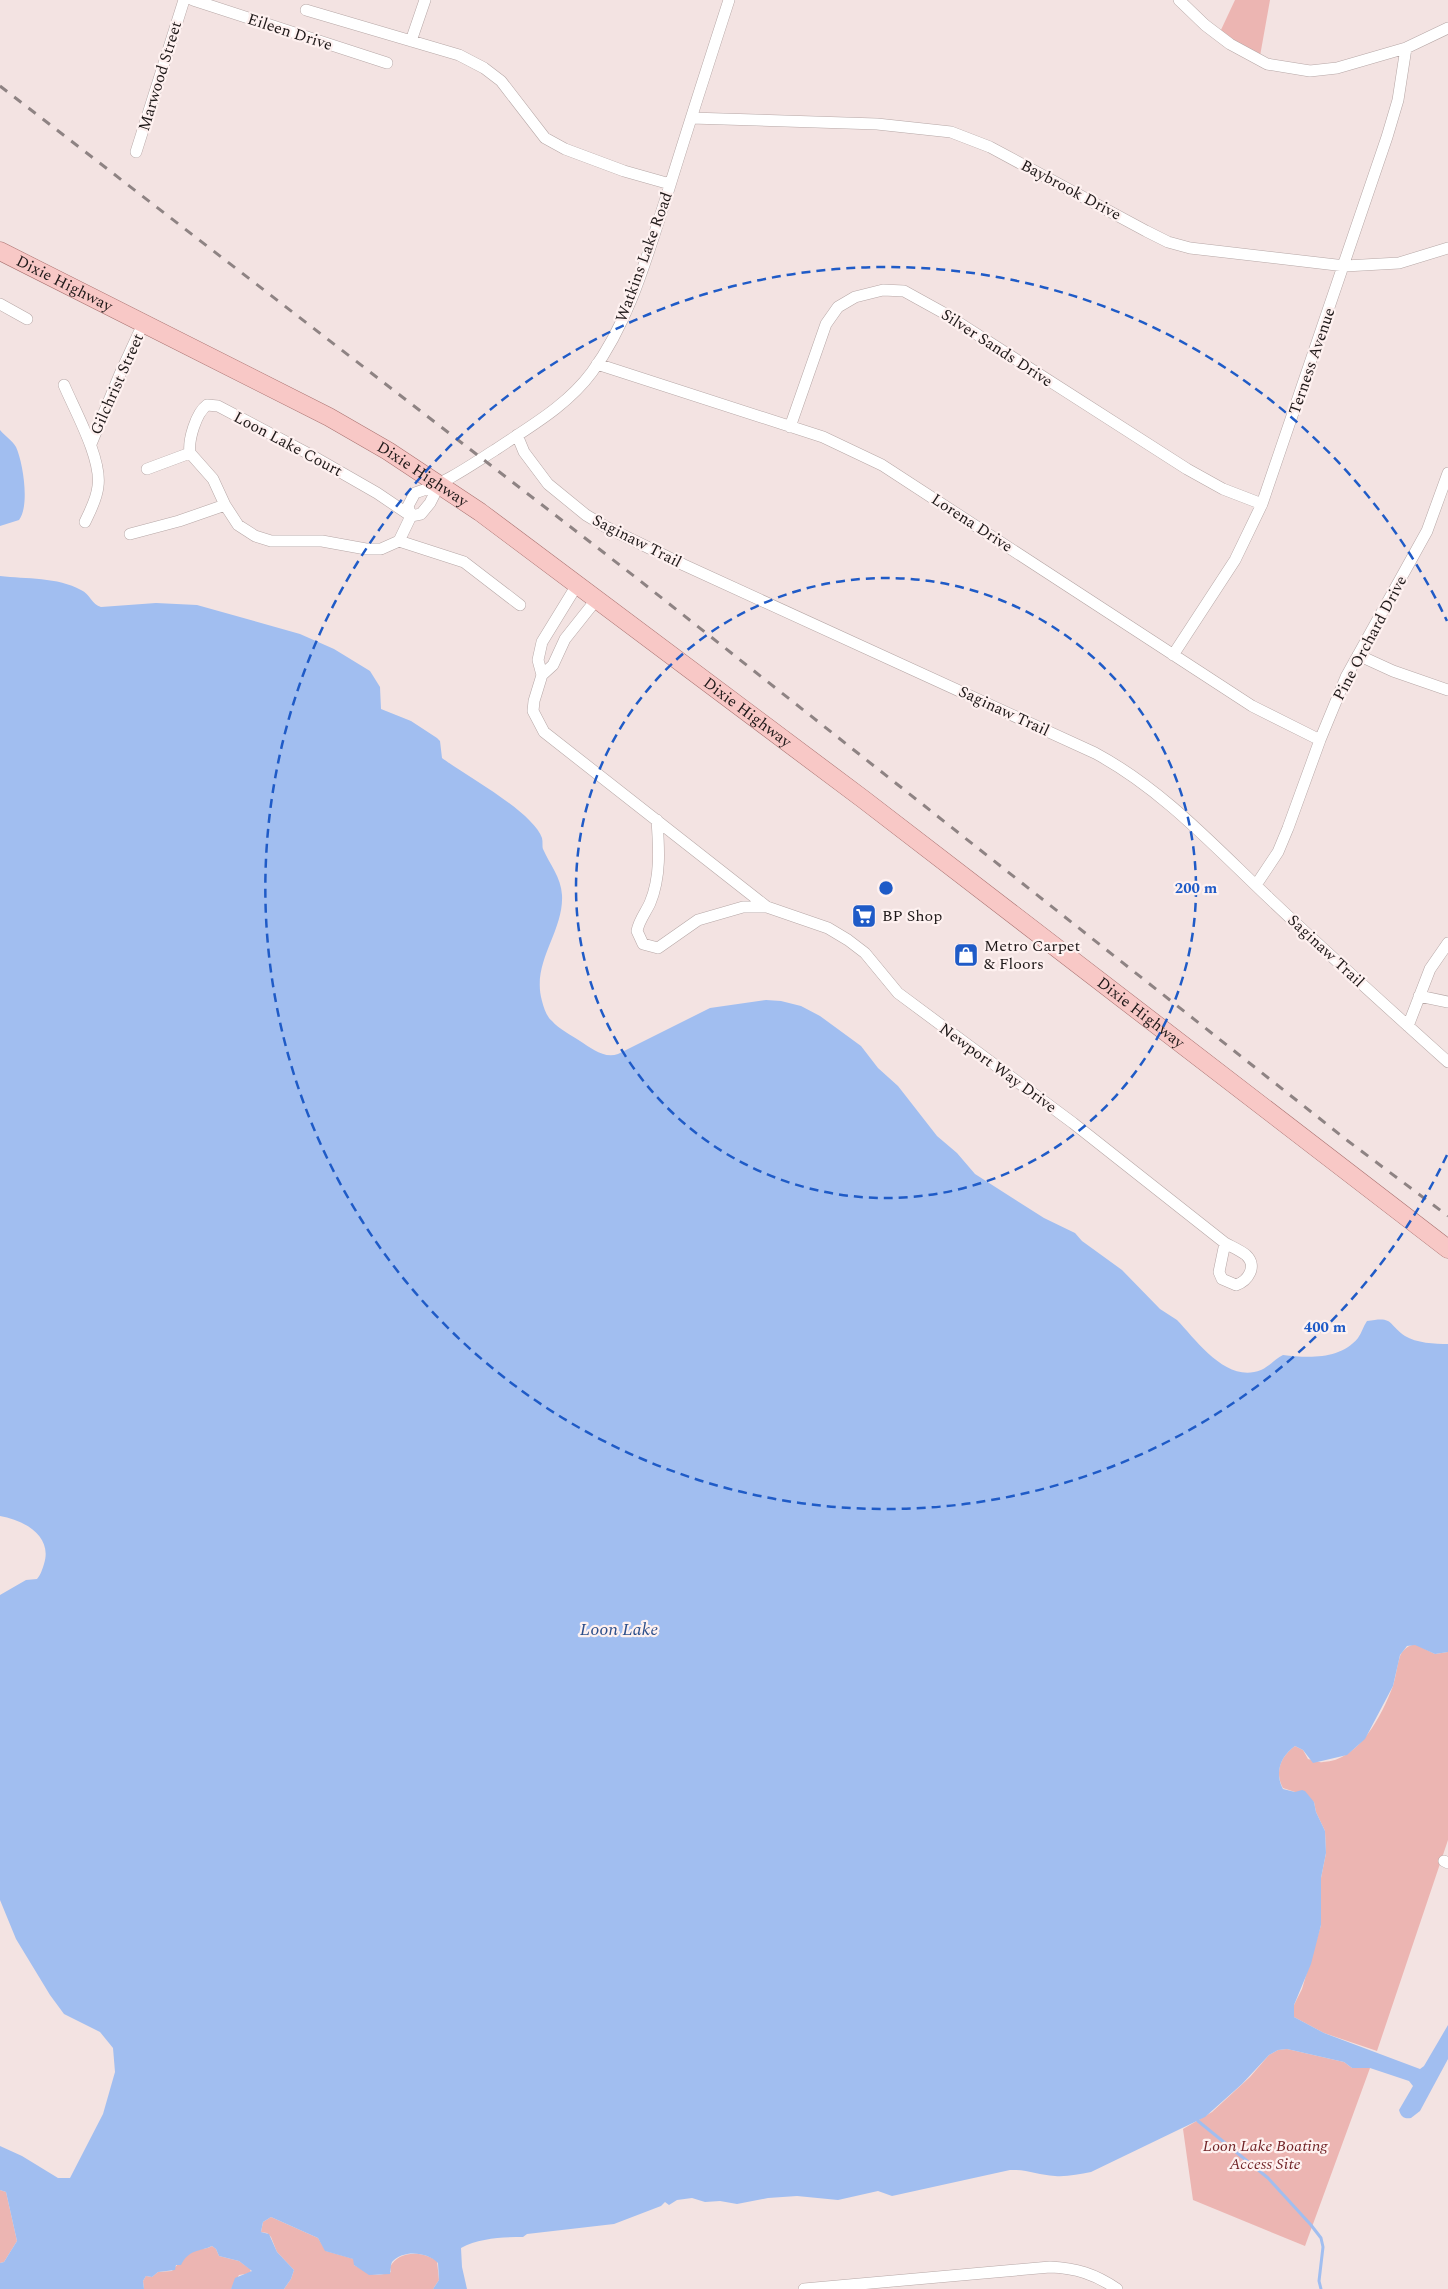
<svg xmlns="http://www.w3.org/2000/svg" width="1448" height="2289" viewBox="0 0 1448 2289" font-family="Spectral,serif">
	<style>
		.green { fill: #ecb5b2 }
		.water { fill: #a1bef0 }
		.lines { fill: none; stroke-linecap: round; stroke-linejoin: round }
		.stream { stroke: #a1bef0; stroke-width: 3 }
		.street-casing { stroke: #b6a7a6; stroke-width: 12 }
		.primary-casing { stroke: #a97270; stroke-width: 19 }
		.street { stroke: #fff; stroke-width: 11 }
		.primary { stroke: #f8c8c6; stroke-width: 18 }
		.rail { stroke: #8e8383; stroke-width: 3; stroke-dasharray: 9 9; stroke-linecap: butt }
		.ring { fill: none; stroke: #1f5bc7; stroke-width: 2.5; stroke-dasharray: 9 6 }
		.labels { text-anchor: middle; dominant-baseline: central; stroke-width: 4.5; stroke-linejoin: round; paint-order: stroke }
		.street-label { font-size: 16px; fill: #1e1818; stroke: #fef1f0 }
		.poi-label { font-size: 16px; fill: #1e1818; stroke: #fef1f0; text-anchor: start }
		.park-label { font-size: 16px; font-style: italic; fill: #712427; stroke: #fef1f0 }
		.water-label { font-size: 18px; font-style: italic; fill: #2d4f8b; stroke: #fef1f0 }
		.centre { fill: #1f5bc7; stroke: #fef1f0; stroke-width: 2.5 }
		.ring-label { font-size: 15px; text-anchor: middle; font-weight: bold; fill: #1f5bc7; stroke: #fef1f0; stroke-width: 4.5; stroke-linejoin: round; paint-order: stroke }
	</style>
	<rect width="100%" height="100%" fill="#f3e3e2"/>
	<path class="green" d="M1235,0h35l-10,56 -40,-24z
		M1415,1644l20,10 13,-2v188l-71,211 -53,-18 -30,-16v-12l8,-16 19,-64v-47l5,-25 -1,-22 -9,-19 -2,-10 -19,-10 -12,-4c-9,-16 -2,-32 12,-42l8,4 5,9c4,1 10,4 15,3 36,-1 59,-47 70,-76 3,-10 4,-21 7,-30 3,-7 8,-10 15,-12z
		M1287,2049l57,13 8,6h18l-65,178 -112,-46 -10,-71 29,-17 38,-35 19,-22 9,-5z
		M0,2190l6,2 11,49 -13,21 -4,1z
		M271,2217l47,21 8,13 28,8v6c14,8 20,13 37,7l-1,-5c9,-17 33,-16 47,-6l2,19 -6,9h-149l7,-10 3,-9 -17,-18 -6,-15 -4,-4 -6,-1 2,-10z
		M212,2246l4,3 3,7 20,5 11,8 1,4 -12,2 -8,14h-87l-1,-8 3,-5 6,1 6,-5 14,-1c6,-7 17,-21 29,-22 4,-1 6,0 11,-3z"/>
	<path class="water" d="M0,430c5,6 12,10 16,17 7,15 14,59 3,73l-19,6z
		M0,576c26,3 58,1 81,14 9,4 11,15 20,17l55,-4 41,2 103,29 34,15 36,22 10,16 1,22 30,12 26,17 3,3 2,17c23,17 91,54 100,80 1,4 0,8 1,11 7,16 18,28 19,46 2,37 -31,67 -20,106 2,7 4,15 10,20 7,8 19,14 28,20 11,7 24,18 38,13l92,-46 56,-8 15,1 20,5 19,10 41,30 17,22 20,18 39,50 20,17 18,21 69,44 31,15 7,8 40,29 38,39 17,11c20,21 50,64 84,50 9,-4 14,-11 22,-15 25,3 57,5 75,-17 4,-6 5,-11 9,-17 27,-5 20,2 38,15 11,7 30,8 43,8v308l-13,2 -20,-9 -8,1 -7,9 -7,31 -28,53 -18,16 -34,8 -10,-13 -8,-4c-14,10 -21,26 -12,43l12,3 7,-2 3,1 9,11 2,10 9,19 1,22 -5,25v47l-10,39 -17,41v12l30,16 96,36 4,-3 24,-41v34l-28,52 -9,7c-7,1 -10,-1 -12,-8l14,-24 -4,-5 -39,-13h-18l-8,-6 -57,-13 -9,1 -9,5 -27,29 -37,33 -114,55c-12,2 -24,5 -36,4 -16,-1 -29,-7 -45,-6l-118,26 -14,-5 -40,9 -41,-4 -29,2 -31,6 -17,-3 -15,1 -13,-4 -15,2 -8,5 -4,-3 -4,4 -47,18 -87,10 -4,3c-20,0 -44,1 -62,11l1,19 5,22h-34l6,-9 -1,-17c-10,-11 -35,-14 -46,-1 -2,4 -1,8 -2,12l-21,1 -15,-10 -1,-6 -28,-8 -7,-13 -47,-21 -8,5 -2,10 8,2 8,18 17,18 -3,9 -7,10h-53l4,-11 17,-7 -13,-10 -20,-5 -3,-7 -4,-3c-13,6 -23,3 -31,19h-5l-1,5 -17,2 -6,5 -6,-1 -3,5 1,8h-144v-26l4,-1 13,-21 -11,-49 -6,-2v-44l22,10 36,22h12l33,-64 12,-42 -2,-24 -13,-16 -36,-18 -14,-19 -34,-56 -16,-39v-305l26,-15 11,-1c4,-5 5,-9 7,-15 9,-28 -20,-44 -44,-48z"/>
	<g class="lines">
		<path class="stream" d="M1198,2121l70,57 43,47 10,13 2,9 -4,34 2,8"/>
		<defs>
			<path id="street" d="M193,0l194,63
				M1179,0l26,25 25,19 37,20 43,7 27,-3 69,-20 42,-20
				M306,10l153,45 25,13 17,13 44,57 20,11 59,22 46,13
				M411,41l14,-41
				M691,118l186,6 74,8 39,15 156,84 22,11 22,6 155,18 54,-3 49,-15
				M136,152l48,-152
				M0,304l27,15
				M597,364l226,73 59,28 370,241 68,34
				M64,385c11,26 38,74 34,101 -1,13 -8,25 -13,36
				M790,427l36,-103 12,-17 17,-10 28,-7 21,1 38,21 245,157 36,20 39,15
				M517,435l7,17 24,32 38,31 20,12 78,38 411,188c67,36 119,93 174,145 59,56 119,110 179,164
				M91,444l29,-70 23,-50
				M190,453c-2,-13 6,-40 17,-48l11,1 91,48 68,39 34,23 -12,25
				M190,453l23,26 12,26 13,20 17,11 16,5h51l44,8h15l18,-8
				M147,469l43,-16
				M439,485l-9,18 -9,11 -10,2 -3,-10 7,-13c31,-10 53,-26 80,-43 34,-23 72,-44 97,-78 38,-52 55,-116 75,-177 20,-65 41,-130 62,-195
				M130,534l49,-13 46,-16
				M399,541l65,21 56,43
				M596,600l-31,39 -12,26 -11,10 -8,26 -1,10 11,21 223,175 61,21 20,12 17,13 33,40 175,130 152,120 -6,29 3,7 14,6c12,-4 22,-19 10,-30 -6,-5 -14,-8 -21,-12
				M1173,655l62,-95 27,-56 125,-367 11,-37 8,-52
				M1358,655l35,16 55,19
				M542,675l-4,-15 4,-18 35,-57
				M657,820c2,28 4,57 -7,83 -4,9 -11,17 -13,28l6,13 15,4 40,-28 45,-13h24
				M1256,885l22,-33 10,-24 32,-88 26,-63 81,-146 21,-58
				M1419,996l29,6
				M1408,1026l22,-57 18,-26
				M1444,1861l4,2
				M804,2289l246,-22c26,1 45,7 67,22"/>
			<g id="primary">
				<path id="s1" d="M0,251l329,166 59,34 92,61 383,287 585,450"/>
			</g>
		</defs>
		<use href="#street" class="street-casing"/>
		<use href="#primary" class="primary-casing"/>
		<use href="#street" class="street"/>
		<use href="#primary" class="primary"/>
		<path class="rail" d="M0,86l634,490 714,565 100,75"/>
	</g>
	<g class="ring">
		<circle cx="886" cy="888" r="310"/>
		<path d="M1447 1155A621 621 0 1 1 1447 621"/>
	</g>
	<defs>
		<symbol id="supermarket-square" viewBox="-11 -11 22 22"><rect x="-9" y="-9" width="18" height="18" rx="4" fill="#1f5bc7" stroke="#fef1f0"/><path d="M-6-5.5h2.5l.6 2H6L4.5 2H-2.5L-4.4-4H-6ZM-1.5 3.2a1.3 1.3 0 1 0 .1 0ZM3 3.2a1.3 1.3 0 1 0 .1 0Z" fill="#fff"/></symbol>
		<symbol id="shop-square" viewBox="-11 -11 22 22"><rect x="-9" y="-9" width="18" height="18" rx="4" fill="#1f5bc7" stroke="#fef1f0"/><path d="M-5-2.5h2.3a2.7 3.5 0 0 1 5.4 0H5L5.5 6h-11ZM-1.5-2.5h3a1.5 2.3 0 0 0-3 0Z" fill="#fff"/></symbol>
	</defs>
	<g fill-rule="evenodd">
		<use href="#supermarket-square" x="850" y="902" width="28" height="28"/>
		<use href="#shop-square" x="952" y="941" width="28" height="28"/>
	</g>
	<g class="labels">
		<g class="street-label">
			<text transform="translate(290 32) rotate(18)">Eileen Drive</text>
			<text transform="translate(160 76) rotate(-73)">Marwood Street</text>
			<text transform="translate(1071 190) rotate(28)">Baybrook Drive</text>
			<text transform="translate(644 257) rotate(-70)">Watkins Lake Road</text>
			<text stroke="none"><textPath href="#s1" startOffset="72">Dixie Highway</textPath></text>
			<text transform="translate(997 348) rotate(33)">Silver Sands Drive</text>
			<text transform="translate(1312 361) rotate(-71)">Terness Avenue</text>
			<text transform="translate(117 384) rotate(-66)">Gilchrist Street</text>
			<text transform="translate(288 444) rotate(28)">Loon Lake Court</text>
			<text stroke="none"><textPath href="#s1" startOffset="478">Dixie Highway</textPath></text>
			<text transform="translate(972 523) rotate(33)">Lorena Drive</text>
			<text transform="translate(637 541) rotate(27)">Saginaw Trail</text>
			<text transform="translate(1370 638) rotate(-62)">Pine Orchard Drive</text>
			<text transform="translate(1004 711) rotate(25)">Saginaw Trail</text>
			<text stroke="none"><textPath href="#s1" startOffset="881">Dixie Highway</textPath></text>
			<text transform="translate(1326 951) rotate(43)">Saginaw Trail</text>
			<text stroke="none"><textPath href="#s1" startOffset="1376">Dixie Highway</textPath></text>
			<text transform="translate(998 1068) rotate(36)">Newport Way Drive</text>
		</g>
		<g class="poi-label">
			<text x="882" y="916">BP Shop</text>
			<text x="984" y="946">Metro Carpet<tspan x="984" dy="18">&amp; Floors</tspan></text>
		</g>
		<g class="park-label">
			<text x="1265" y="2146">Loon Lake Boating<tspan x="1265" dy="18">Access Site</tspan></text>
		</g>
		<g class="water-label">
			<text x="619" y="1629">Loon Lake</text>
		</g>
	</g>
	<circle cx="886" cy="888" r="8" class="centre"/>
	<g class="ring-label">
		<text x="1196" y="893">200 m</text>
		<text x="1325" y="1332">400 m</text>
	</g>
</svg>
